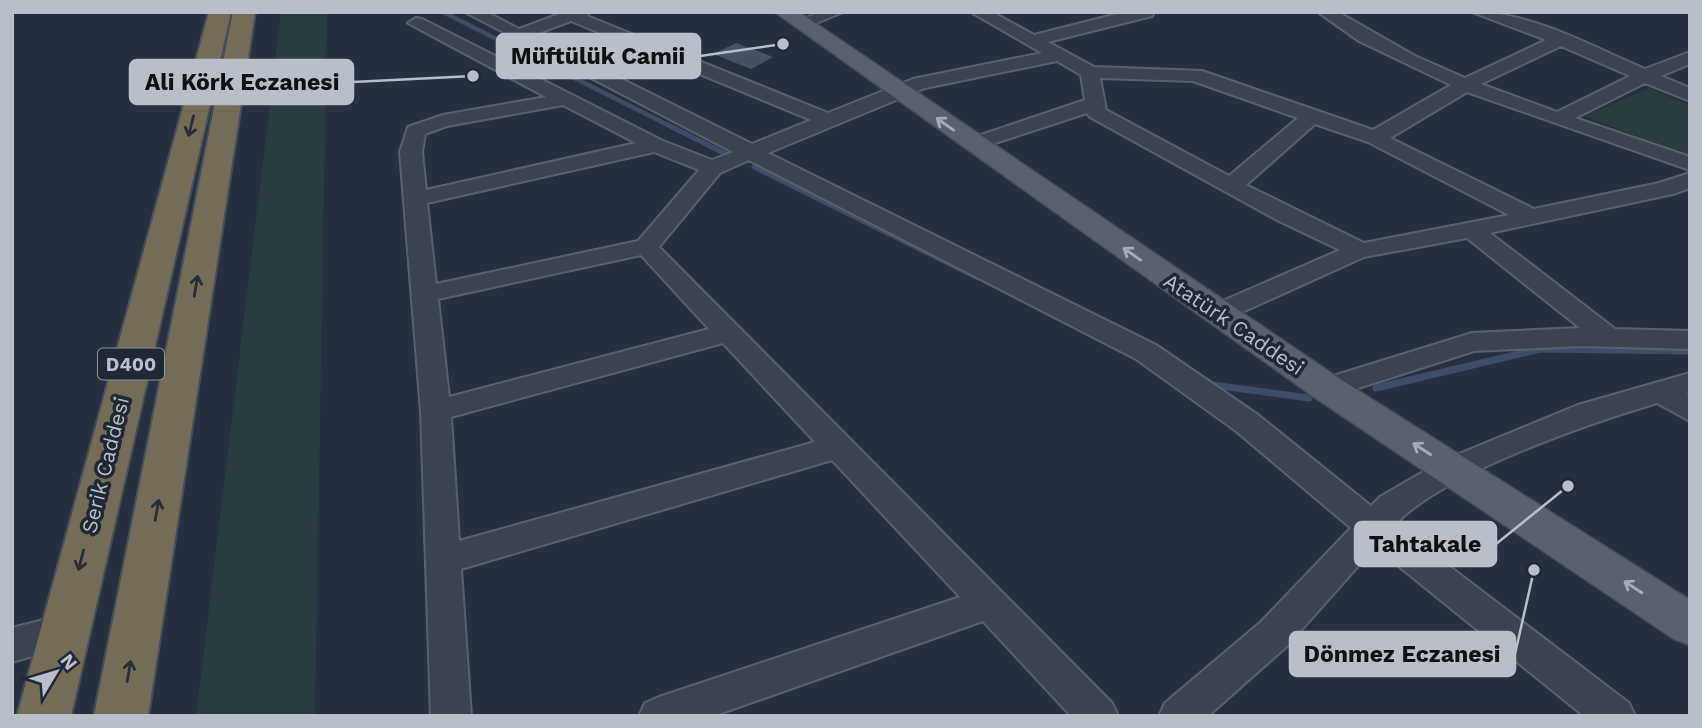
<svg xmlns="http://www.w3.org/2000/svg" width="1702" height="728" viewBox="0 0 1702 728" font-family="'Work Sans',sans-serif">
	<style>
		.green { fill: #293d41 }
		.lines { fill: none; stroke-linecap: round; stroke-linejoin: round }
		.stream-far2 { stroke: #3d4c68; stroke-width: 4.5 }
		.stream-far1 { stroke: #3d4c68; stroke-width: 5 }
		.stream { stroke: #3d4c68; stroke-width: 7 }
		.building { fill: #485264 }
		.minor-casing { stroke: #59606d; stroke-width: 4 }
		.major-casing { stroke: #454b59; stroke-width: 3 }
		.highway-casing { stroke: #464d5a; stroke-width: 4 }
		.minor { fill: #3b4250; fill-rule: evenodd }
		.major { fill: #596170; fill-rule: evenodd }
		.highway { fill: #756c58; fill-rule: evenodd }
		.oneway { stroke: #a5abb8 }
		.oneway2 { stroke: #282e38 }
		.labels { text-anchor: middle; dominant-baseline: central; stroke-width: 7; stroke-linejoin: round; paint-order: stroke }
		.shield { fill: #202735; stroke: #8a919d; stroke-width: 2 }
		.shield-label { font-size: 19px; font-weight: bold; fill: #b8beca }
		.street-label { font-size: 21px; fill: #b8beca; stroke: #202735 }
		.leader { fill: none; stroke: #b8beca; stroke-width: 2.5 }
		.callout-dot { fill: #b8beca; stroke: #202735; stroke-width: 2.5 }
		.callout { fill: #b8beca; stroke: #b8beca; stroke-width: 2.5 }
		.callout-label { font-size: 23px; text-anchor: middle; font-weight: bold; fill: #111 }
	</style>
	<rect width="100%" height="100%" fill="#273040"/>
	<path class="green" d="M281,12h46l-12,704h-119z
		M1650,88l40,18v51l-105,-41z"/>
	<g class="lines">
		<path class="stream-far2" d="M443,12l229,115"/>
		<path class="stream-far1" d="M668,125l64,32
			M754,167l224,111"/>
		<path class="stream" d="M1206,384l103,14
			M1376,388l164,-39 146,2"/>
	</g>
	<path class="building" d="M736,43l37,14 -22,12 -38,-15z"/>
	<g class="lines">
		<defs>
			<path id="minor" d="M465,12h21l33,17 46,-17h24l-2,4 241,97 85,-34 129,-26 -71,-41h21l42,23 91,-23h29l-2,4 -104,26 46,25 108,4 171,59 78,-45 -92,-44 -41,-29h20l77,44 50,22 81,-38 -74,-28c60,0 118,34 173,57l45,-17v12l-29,12 29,12v13l-45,-18 -70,35 115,39v13l-223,-78 -77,46 144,71 125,-26 31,-10v15l-17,6 -183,39 125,96 75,2v18l-107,-3 -109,5 -147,47 -10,-3 -4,-7 4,-7 155,-48 108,-5 -113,-90 -103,19 -137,62 -9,2 -9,-2 -4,-6 4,-6 131,-57 -61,-29 -189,-104 -3,-4 -107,35h-14l-3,-4 3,-4 119,-40 -4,-25 -24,-14 -132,27 -157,65 388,192 102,70 113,91 9,-9 62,-36 136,-56 112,-32v20l-4,1 4,2v25l-33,-18c-67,20 -217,71 -262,122l234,178 6,13h-51l-209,-169 -88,99 -79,70h-49l6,-13 96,-81 90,-94 -115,-97 -100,-72 -387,-199 -29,13 -61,74 453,456 6,13h-47l-88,-95 -270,95h-74l6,-13 14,-6 301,-100 -128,-137 -371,109 10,147h-40l-10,-305 -21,-259 8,-25 35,-12 103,-18 -138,-74 8,-5 6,1 241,122 49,19 21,-8zM571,21l240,99 -59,24 -219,-109zM1561,46l69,30 -73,36 -76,-28zM1100,78l93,3 105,37 -69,58 -123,-66zM563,105l73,38 -210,47 -4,-38 3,-18 22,-8zM1315,124l53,18 141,73 -145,28 -118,-58zM654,152l45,18 -61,71 -202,43 -9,-81zM641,255l68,74 -260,68 -11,-98zM723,343l92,99 -356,99 -8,-124z
				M819,12h24l-41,17 -8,-5z
				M63,615l13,4 5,12 -5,12 -64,19v-34z"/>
			<path id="major" d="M775,12h24l541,367 350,221v45l-16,-6 -360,-242z"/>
			<path id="highway" d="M209,12h22l-160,704h-54z
				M233,12h22l-107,704h-54z"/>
		</defs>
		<use href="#minor" class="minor-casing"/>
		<use href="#major" class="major-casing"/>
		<use href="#highway" class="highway-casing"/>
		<use href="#minor" class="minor"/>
		<use href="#major" class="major"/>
		<use href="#highway" class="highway"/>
	</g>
	<defs><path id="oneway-shaft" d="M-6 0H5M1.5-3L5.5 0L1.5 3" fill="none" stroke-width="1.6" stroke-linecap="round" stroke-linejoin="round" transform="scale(1.75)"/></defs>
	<g class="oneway">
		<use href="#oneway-shaft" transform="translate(945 124) rotate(-145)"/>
		<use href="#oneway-shaft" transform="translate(1132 254) rotate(-145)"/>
		<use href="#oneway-shaft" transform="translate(1422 449) rotate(-147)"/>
		<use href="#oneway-shaft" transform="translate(1633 587) rotate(-147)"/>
	</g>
	<g class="oneway2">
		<use href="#oneway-shaft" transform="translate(191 126) rotate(104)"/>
		<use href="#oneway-shaft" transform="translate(196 286) rotate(-80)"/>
		<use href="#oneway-shaft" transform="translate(157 510) rotate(-80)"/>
		<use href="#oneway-shaft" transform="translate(81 560) rotate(104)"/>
		<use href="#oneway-shaft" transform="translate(129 671) rotate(-80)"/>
	</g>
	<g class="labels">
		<rect class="shield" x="98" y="348.5" width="66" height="31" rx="5"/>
		<g class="shield-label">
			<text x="131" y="364">D400</text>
		</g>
		<g class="street-label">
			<text transform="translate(1234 324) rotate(34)">Atatürk Caddesi</text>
			<text transform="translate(105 465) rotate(-76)">Serik Caddesi</text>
		</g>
	</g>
	<path class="leader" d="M783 44L700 56M473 76L353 82M1568 486L1496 544M1534 570L1515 654"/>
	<g class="callout-dot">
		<circle cx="783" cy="44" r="7"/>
		<circle cx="473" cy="76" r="7"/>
		<circle cx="1568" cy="486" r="7"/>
		<circle cx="1534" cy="570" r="7"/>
	</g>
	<g class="callout">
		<rect x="497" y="34" width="203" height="44" rx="7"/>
		<rect x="130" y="60" width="223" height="44" rx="7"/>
		<rect x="1355" y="522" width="141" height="44" rx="7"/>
		<rect x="1290" y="632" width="225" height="44" rx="7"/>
	</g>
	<g class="callout-label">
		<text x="598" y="64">Müftülük Camii</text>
		<text x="242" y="90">Ali Körk Eczanesi</text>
		<text x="1425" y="552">Tahtakale</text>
		<text x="1402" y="662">Dönmez Eczanesi</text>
	</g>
	<rect width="1702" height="728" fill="none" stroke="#b8beca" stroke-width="28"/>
	<g transform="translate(56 672) rotate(52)" stroke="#202735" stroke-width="5" paint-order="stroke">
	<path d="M0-5L12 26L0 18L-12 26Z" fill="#b8beca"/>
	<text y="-10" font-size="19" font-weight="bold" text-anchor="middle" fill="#b8beca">N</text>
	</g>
</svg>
